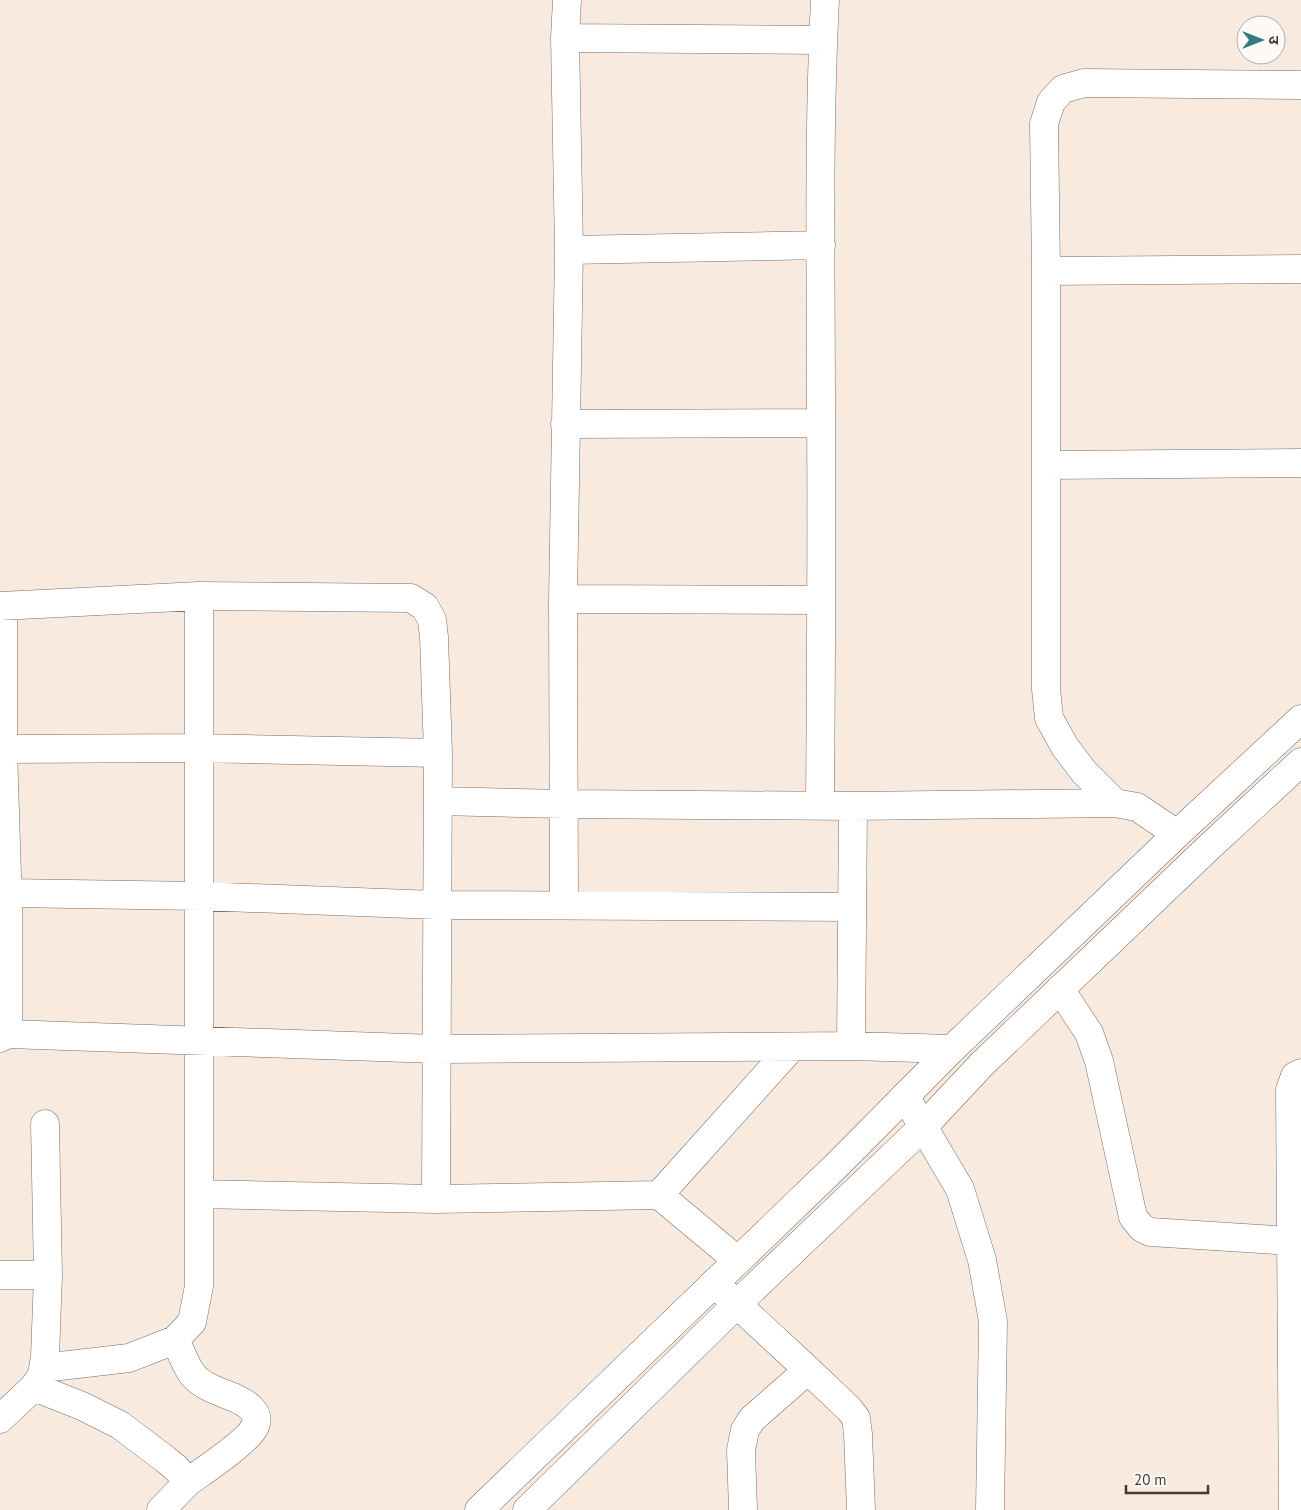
<svg xmlns="http://www.w3.org/2000/svg" width="1301" height="1510" viewBox="0 0 1301 1510" font-family="'PT Sans','Noto Sans Devanagari',sans-serif">
	<style>
		.lines { fill: none; stroke-linecap: round; stroke-linejoin: round }
		.minor-casing { stroke: #7a6c64; stroke-width: 29 }
		.major-casing { stroke: #7a6c64; stroke-width: 29 }
		.minor { stroke: #fff; stroke-width: 28 }
		.major { stroke: #fff; stroke-width: 28 }
	</style>
	<rect width="100%" height="100%" fill="#f9eae0"/>
	<g class="lines">
		<defs>
			<path id="minor" d="M565,38l258,2
				M569,250l252,-5
				M1046,271l255,-2
				M565,424l256,-1
				M1046,465l255,-2
				M563,599l258,1
				M0,606l199,-10 212,2 14,9 7,13 2,17 4,116 -2,446
				M3,606v143l5,158v127
				M3,749l196,-1 239,5
				M438,801l125,3 290,2 262,-3 22,4 40,27
				M1115,803l-31,-31 -19,-25 -16,-29 -3,-29v-418l-2,-147 7,-22 12,-13 21,-6 217,2
				M820,805c1,-131 2,-262 1,-393 0,-137 -3,-275 4,-412
				M8,893l191,3 237,9 416,2
				M564,905l-1,-306 6,-349 -4,-212 2,-38
				M1060,989l29,44 10,28 34,156 9,11 8,4 141,9
				M0,1038l8,-4 428,15 415,-3 101,3
				M851,1046l2,-240
				M905,1096l55,93 22,71 11,61 -3,189
				M199,1194l237,5 223,-4 78,65
				M659,1195l132,-147
				M0,1275h48
				M714,1283l94,87 41,39 7,9 2,16 3,76
				M175,1340c6,11 10,24 17,34 10,13 29,18 43,24 11,5 26,14 20,28 -5,14 -53,46 -67,56
				M43,1368l86,-10 46,-18 17,-18 7,-36v-690
				M34,1387l48,19 38,19 45,34 11,9 12,14 -27,28
				M0,1419l34,-32 8,-12 3,-18 3,-82 -3,-151
				M743,1510l-2,-60 4,-20 7,-11 56,-49
				M1293,1510l-3,-420 5,-14 6,-3"/>
			<path id="major" d="M479,1510l358,-345 115,-116 225,-215 124,-115
				M527,1510l210,-206 186,-177 59,-63 225,-215 94,-87"/>
		</defs>
		<use href="#minor" class="minor-casing"/>
		<use href="#major" class="major-casing"/>
		<use href="#minor" class="minor"/>
		<use href="#major" class="major"/>
	</g>
	<g transform="translate(1261 40) rotate(90)"><circle r="24" fill="#fdf9f7" stroke="#b2adaa"/>
	<path d="M0-4L9 19L0 12L-9 19Z" fill="#327a82"/>
	<text y="-8" font-size="14" font-weight="bold" text-anchor="middle" fill="#413b37">उ</text>
	</g>
	<path d="M1126 1485v8h82v-8" fill="none" stroke="#413b37" stroke-width="2.5"/>
	<text x="1134" y="1485" font-size="15" fill="#413b37" stroke="#fdf9f7" stroke-width="4" paint-order="stroke">20 m</text>
</svg>
